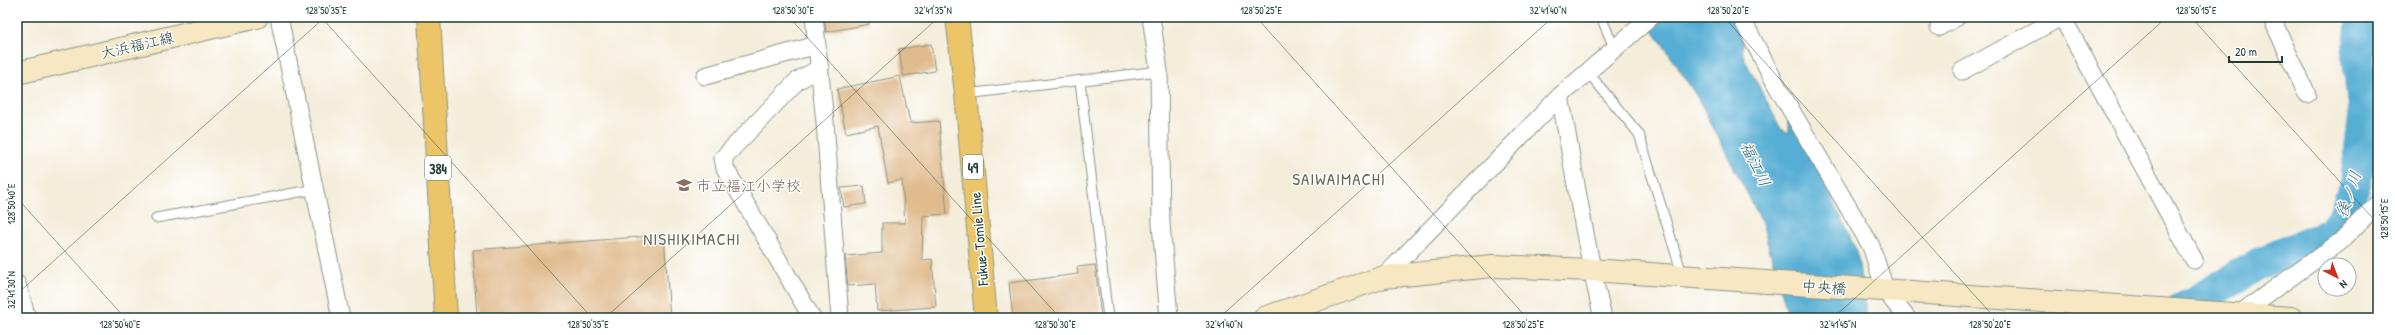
<svg xmlns="http://www.w3.org/2000/svg" width="2395" height="335" viewBox="0 0 2395 335" font-family="'Patrick Hand','Klee One',sans-serif">
	<style>
		.water { fill: #57aed4; stroke: #3b7684 }
		.lines { fill: none; stroke-linecap: round; stroke-linejoin: round }
		.river { stroke: #57aed4; stroke-width: 32 }
		.building { fill: #e0bb8e }
		.lane-casing { stroke: #8a9587; stroke-width: 11 }
		.street-casing { stroke: #8a9587; stroke-width: 19 }
		.secondary-casing { stroke: #8a9587; stroke-width: 24 }
		.primary-casing { stroke: #8a9587; stroke-width: 24 }
		.highway-casing { stroke: #8a9587; stroke-width: 24 }
		.lane { stroke: #fff; stroke-width: 9 }
		.street { stroke: #fff; stroke-width: 17 }
		.secondary { stroke: #f7e8c3; stroke-width: 22 }
		.primary { stroke: #ecc569; stroke-width: 22 }
		.highway { stroke: #ecc569; stroke-width: 22 }
		.ticks { fill: none; stroke: #1f3d34; stroke-width: 1; stroke-opacity: 0.45 }
		.labels { text-anchor: middle; dominant-baseline: central; stroke-width: 3; stroke-linejoin: round; paint-order: stroke }
		.shield { fill: #fff; stroke: #627771; stroke-width: 1 }
		.shield-label { font-size: 14px; font-weight: bold; fill: #1f3d34 }
		.street-label { font-size: 15px; fill: #1f3d34; stroke: #fff }
		.education-label { font-size: 15px; fill: #785e54; stroke: #fff; text-anchor: start }
		.water-label { font-size: 16px; font-style: italic; fill: #33656c; stroke: #fff }
		.quarter-label { font-size: 17px; letter-spacing: 1px; fill: #636954; stroke: #fff }
		.neatline { fill: none; stroke: #1f3d34; stroke-width: 1.5 }
		.ticks-label { font-size: 10px; text-anchor: middle; fill: #1f3d34 }
	</style>
	<rect width="100%" height="100%" fill="#fff"/>
	<filter id="ink" filterUnits="userSpaceOnUse"><feTurbulence type="fractalNoise" baseFrequency=".025" numOctaves="2"/><feDisplacementMap in="SourceGraphic" scale="8" xChannelSelector="R" yChannelSelector="G"/><feConvolveMatrix kernelMatrix="1 2 1 2 8 2 1 2 1" color-interpolation-filters="sRGB"/></filter>
	<filter id="wash" filterUnits="userSpaceOnUse"><feTurbulence type="fractalNoise" baseFrequency=".012" numOctaves="4" result="noise"/><feDisplacementMap in="SourceGraphic" scale="16" xChannelSelector="R" yChannelSelector="G"/><feGaussianBlur stdDeviation="0.9" result="paint"/><feColorMatrix in="noise" values="0 0 0 0 0 0 0 0 0 0 0 0 0 0 0 0 0 1.4 0 .05"/><feComposite in="paint" operator="in"/></filter>
	<g filter="url(#wash)">
		<rect width="100%" height="100%" fill="#f4edda"/>
		<path class="water" d="M1645,17h86l11,19 1,20 38,73 8,4v-13l28,44 40,88 10,66h-78l-28,-98 -62,-120z"/>
		<g class="lines">
			<path class="river" d="M2167,318l93,-55 72,-30 13,-20 11,-32 8,-64 -6,-59 4,-41"/>
		</g>
		<g id="blocks">
			<path class="building" d="M824,17h44l1,7 -43,8z
				M931,44l4,27 -32,5 -4,-27z
				M900,76l10,47 29,-2 8,93 -24,2 -1,44 10,-1 4,48 -59,4 -2,-27 -27,2 -3,-30 37,-3v-30h23l-3,-43 -14,3 -10,-57 -32,7 -9,-44z
				M864,186l2,18 -22,3 -3,-19z
				M664,235l6,83h-193l-4,-68z
				M1095,265l6,53h-88l-4,-35 69,-9 -1,-7z"/>
		</g>
	</g>
	<g filter="url(#ink)">
		<use href="#blocks" fill-opacity="0" stroke="#8a9587" stroke-width="1"/>
		<g class="lines">
			<defs>
				<path id="lane" d="M1601,17l13,30
					M1587,71l52,63 44,143
					M1080,81l28,237
					M966,94l193,-23
					M156,218l160,-29"/>
				<path id="street" d="M279,17l62,301
					M814,17l11,105 15,196
					M1151,17l8,54 2,153 8,94
					M1741,17l37,71 93,158 15,46 21,26
					M2062,17l132,243
					M2274,17l-1,4 34,73
					M1939,27l18,-10
					M1962,71l99,-54
					M705,76l112,-31
					M1560,96c14,74 25,149 43,222
					M1384,277l176,-181 91,-79
					M17,284l10,34
					M2238,315l102,-73 38,-39
					M812,318l-87,-150 -2,-10 74,-77 23,-13"/>
				<path id="secondary" d="M17,73l240,-56
					M1264,318l120,-41 108,-11 99,4 700,48"/>
				<path id="primary" d="M957,17l9,77 20,224"/>
				<path id="highway" d="M429,17l17,301"/>
			</defs>
			<use href="#lane" class="lane-casing"/>
			<use href="#street" class="street-casing"/>
			<use href="#secondary" class="secondary-casing"/>
			<use href="#primary" class="primary-casing"/>
			<use href="#highway" class="highway-casing"/>
			<use href="#lane" class="lane"/>
			<use href="#street" class="street"/>
			<use href="#secondary" class="secondary"/>
			<use href="#primary" class="primary"/>
			<use href="#highway" class="highway"/>
		</g>
	</g>
	<path class="ticks" d="M321,17l271,301M789,17l271,301M1256,17l271,301M1724,17l271,301M2191,17l187,207M17,198l108,120M17,294l308,-277M605,318l334,-301M1219,318l334,-301M1833,318l334,-301"/>
	<defs>
		<symbol id="school-bare" viewBox="-9 -9 18 18"><path d="M0-5L7-2L0 1L-7-2ZM-4 1L0 2.5L4 1V4Q0 6-4 4Z" fill="#8d6e63" stroke="#fff" stroke-width="2.5" paint-order="stroke"/></symbol>
	</defs>
	<g fill-rule="evenodd">
		<use href="#school-bare" x="673" y="174" width="22" height="22"/>
	</g>
	<g class="labels">
		<g class="shield">
			<rect x="963" y="155" width="20" height="24" rx="3"/>
			<rect x="425" y="156" width="26" height="24" rx="3"/>
		</g>
		<g class="shield-label">
			<text x="973" y="167">49</text>
			<text x="438" y="168">384</text>
		</g>
		<g class="street-label">
			<text transform="translate(137 45) rotate(-13)">大浜福江線</text>
			<text transform="translate(979 239) rotate(-95)">Fukue-Tomie Line</text>
			<text transform="translate(1824 287) rotate(4)">中央橋</text>
		</g>
		<g class="education-label">
			<text x="696" y="185">市立福江小学校</text>
		</g>
		<g class="water-label">
			<text transform="translate(1756 164) rotate(64)">福江川</text>
			<text transform="translate(2348 194) rotate(-71)">後ノ川</text>
		</g>
		<g class="quarter-label">
			<text x="1339" y="178">SAIWAIMACHI</text>
			<text x="692" y="238">NISHIKIMACHI</text>
		</g>
	</g>
	<rect width="2395" height="335" fill="none" stroke="#fff" stroke-width="44"/>
	<g transform="translate(2337 277) rotate(138)"><circle r="19" fill="#ffffff" stroke="#a5b1ae"/>
	<path d="M0-3L7 15L0 10L-7 15Z" fill="#c8321e"/>
	<text y="-6" font-size="11" font-weight="bold" text-anchor="middle" fill="#1f3d34">N</text>
	</g>
	<path d="M2229 56v6h53v-6" fill="none" stroke="#1f3d34" stroke-width="2"/>
	<text x="2235" y="56" font-size="12" fill="#1f3d34" stroke="#ffffff" stroke-width="3" paint-order="stroke">20 m</text>
	<rect x="22" y="22" width="2351" height="291" class="neatline"/>
	<g class="ticks-label">
		<text x="326" y="14">128°50'35"E</text>
		<text x="793" y="14">128°50'30"E</text>
		<text x="933" y="14">32°41'35"N</text>
		<text x="1261" y="14">128°50'25"E</text>
		<text x="1548" y="14">32°41'40"N</text>
		<text x="1728" y="14">128°50'20"E</text>
		<text x="2196" y="14">128°50'15"E</text>
		<text transform="translate(11 204) rotate(-90)" y="4">128°50'40"E</text>
		<text transform="translate(2384 219) rotate(-90)" y="4">128°50'15"E</text>
		<text transform="translate(11 290) rotate(-90)" y="4">32°41'30"N</text>
		<text x="120" y="328">128°50'40"E</text>
		<text x="588" y="328">128°50'35"E</text>
		<text x="1055" y="328">128°50'30"E</text>
		<text x="1224" y="328">32°41'40"N</text>
		<text x="1523" y="328">128°50'25"E</text>
		<text x="1838" y="328">32°41'45"N</text>
		<text x="1990" y="328">128°50'20"E</text>
	</g>
</svg>
